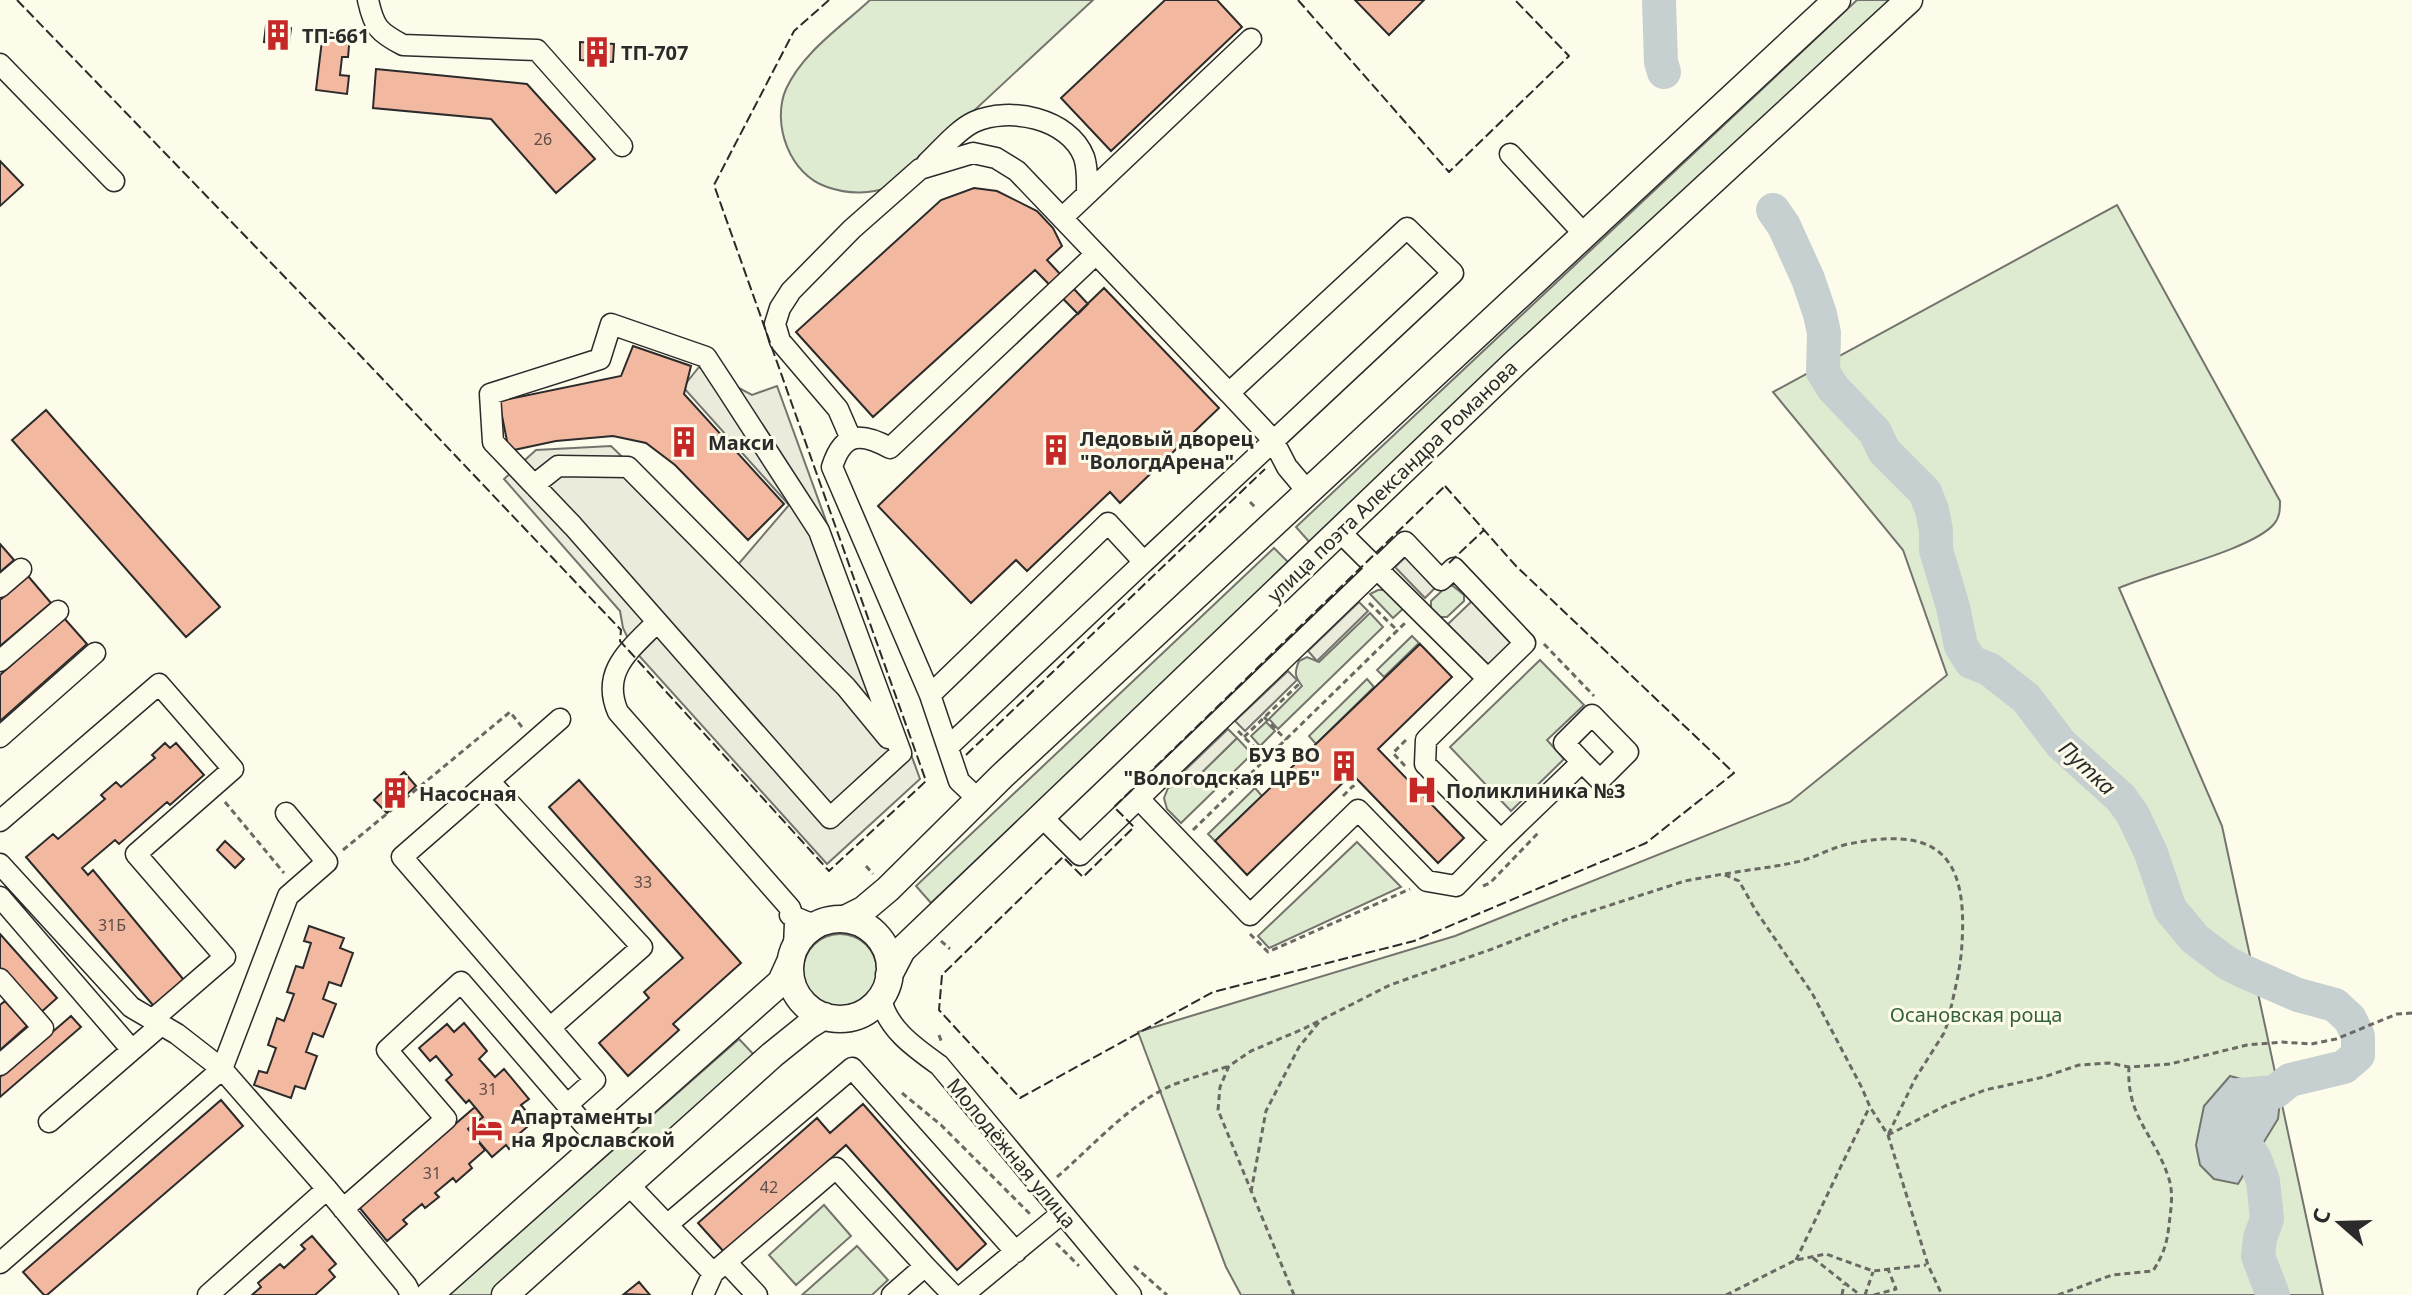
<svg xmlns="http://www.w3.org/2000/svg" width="2412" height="1295" viewBox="0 0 2412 1295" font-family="'Noto Sans',sans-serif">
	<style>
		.green { fill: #deebd1; stroke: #74746e; stroke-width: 2 }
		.parking { fill: #eceadb; stroke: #74746e; stroke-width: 2 }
		.water { fill: #c7d0d0; stroke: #74746e; stroke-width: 2 }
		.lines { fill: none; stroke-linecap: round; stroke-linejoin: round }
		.river { stroke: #c7d0d0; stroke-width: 34 }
		.building { fill: #f2b8a0; stroke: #2b2b2b; stroke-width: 2 }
		.minor-casing { stroke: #2b2b2b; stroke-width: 23 }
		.major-casing { stroke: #2b2b2b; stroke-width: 29 }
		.path { stroke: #6a6964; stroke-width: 3; stroke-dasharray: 6 4; stroke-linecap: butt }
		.minor { stroke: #fdfbea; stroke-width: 20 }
		.major { stroke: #fdfbea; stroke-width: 26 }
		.fence { stroke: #2b2b2b; stroke-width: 2; stroke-dasharray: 10 4; stroke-linecap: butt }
		.labels { text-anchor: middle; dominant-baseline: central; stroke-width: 6; stroke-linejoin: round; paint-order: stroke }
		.number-label { font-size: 16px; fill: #5d4e48 }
		.poi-label { font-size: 20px; font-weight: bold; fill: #2b2b2b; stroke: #fdfbea; text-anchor: start }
		.street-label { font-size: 20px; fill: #2b2b2b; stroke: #fdfbea }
		.park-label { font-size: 20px; fill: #34623c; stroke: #fdfbea }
		.water-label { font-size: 22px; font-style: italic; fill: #2b2b2b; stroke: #fdfbea }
	</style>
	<rect width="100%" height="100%" fill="#fdfbea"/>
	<path class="green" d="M870,0h223l-200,186c-23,8 -43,9 -66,1 -37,-12 -56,-63 -41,-98 17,-37 55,-62 84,-89z
		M1857,0h35l-580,545 -16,-18z
		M2117,205l163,296c0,8 0,16 -6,23 -22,26 -119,48 -155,64l103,238 101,469h-1082l-15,-28 -88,-235 317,-96 335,-134 157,-127 -44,-125 -130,-158z
		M1274,548l16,16 -359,339 -15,-17z
		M1447,586h6l11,9v6l-17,16h-7l-9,-9v-7z
		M1378,590h9l19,16 -13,12 -23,-24z
		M1370,613l13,14 -105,102 -9,-10 33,-33c-7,-9 -8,-13 -3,-25l8,-4 12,5z
		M1412,636l7,7 -35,34 -7,-7z
		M1540,660l44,45 -37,35 17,19 -53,52 -61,-64z
		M1367,679l7,8 -58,57 -7,-8z
		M1266,722l9,9 -15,15 -9,-10z
		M1237,738l15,16 -71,69 -14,-14 -3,-11 4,-10 10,-4 9,3z
		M1255,788l7,8 -47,45 -7,-7z
		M1357,842l44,45 -132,61 -11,-12z
		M803 971a37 37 0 1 1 74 0a37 37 0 1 1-74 0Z
		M739,1039l18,19 -265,237h-44z
		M824,1205l27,31 -55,49 -27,-30z
		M857,1246l31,34 -16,15h-70z"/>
	<path class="parking" d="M699,367l53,28 25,-9 143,393 -93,85 -194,-215 -10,-21 -3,-17 -116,-132 32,-29 75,-4 125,121 53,-62 -106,-118z
		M1409,554l30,30 -14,14 -30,-31z
		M1472,601l42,42 -25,25 -42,-43z
		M1359,602l9,9 -51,50 -9,-10z
		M1288,671l9,9 -52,51 -10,-10z
		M1228,729l9,9 -50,49 -9,-10z"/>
	<path class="water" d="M2230,1076l37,10 13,15 -2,18 -40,65 -24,-5 -14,-14 -4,-20 8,-39z"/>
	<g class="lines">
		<path class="river" d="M1659,0l2,62 3,10
			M1773,210l11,16 24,53 12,35 4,19 -1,39 10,16 42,44 9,19 41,41 7,18 4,20v20l17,57 8,39 10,16 18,7 37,29 35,46 60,54 12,17 18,38 19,56 25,30 32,24 18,9 53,23 37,10 15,14 8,17v19l-14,12 -54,13 -15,12 -36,3 -9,17 5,17 20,30 8,22 4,38 -7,19 -2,18 15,39"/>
	</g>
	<path class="building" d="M1165,0h52l25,27 -131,124 -50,-53z
		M1355,0h69l-35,35z
		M266,25l25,3 -2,16 -25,-2z
		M323,32l27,3 -2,22h-6l-2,18 9,1 -2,18 -31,-4z
		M580,42l34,2 -1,18 -33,-2z
		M376,69l151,15 68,75 -39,34 -65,-74 -118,-11z
		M0,161l23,24 -23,21z
		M974,188l23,3 40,20 16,17 9,18 -15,14 41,44 -10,10 -43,-44 -162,147 -77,-85 145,-132z
		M1104,288l115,120 -99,95 -10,-11 -83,79 -11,-11 -45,43 -93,-97z
		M633,346l58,20 -7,28 100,110 -36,36 -73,-75 -29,-22 -33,-7 -57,5 -47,10 -10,-50 122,-25z
		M46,410l174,197 -34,30 -174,-197z
		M0,544l14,16 -14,12z
		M28,576l23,27 -51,43v-46z
		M64,618l23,26 -87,77v-46z
		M1420,644l32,33 -74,72 86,89 -26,25 -86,-89 -105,101 -32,-34z
		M165,743l5,5 6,-5 28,32 -34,30 -3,-3 -48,42 -4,-4 -33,28 6,7 5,-5 95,115 -30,26 -132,-154 27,-23 5,5 47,-40 -4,-4 15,-13 5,5 34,-29 -3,-3z
		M404,772l12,14 -29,27 -13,-13z
		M579,780l162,183 -68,61 6,6 -51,46 -29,-33 50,-45 -5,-6 39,-34 -134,-151z
		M225,841l19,18 -9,9 -18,-18z
		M309,926l35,12 -4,10 13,5 -12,33 -12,-4 -6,17 13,5 -13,33 -10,-4 -7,19 11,4 -12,33 -10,-3 -4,12 -37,-13 5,-14 8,2 9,-25 -8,-3 9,-27 7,3 10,-27 -7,-2 9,-26 7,2 8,-25 -7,-2z
		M0,934l57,64 -18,16 -39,-44z
		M5,1001l22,25 -27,24v-45z
		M71,1016l10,11 -81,70v-20z
		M464,1023l23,28 -8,8 16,18 9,-8 25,30 -8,6 13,16 -15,13 4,3 -14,12 -3,-4 -14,12 -24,-28 15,-12 -14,-17 -3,3 -20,-23 6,-5 -16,-19 -6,5 -11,-13 28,-24 7,8z
		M221,1100l22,26 -196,169h-3l-21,-23z
		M863,1104l123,140 -29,26 -111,-125 -121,108 -27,-30 119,-105 13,15z
		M475,1107l8,10 -15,12 17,21 -16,14 3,4 -16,14 -3,-4 -18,15 4,4 -14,11 -3,-4 -19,16 4,4 -20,17 -28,-34z
		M312,1236l24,28 -7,6 6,7 -20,18h-63l9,-8 -3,-4 22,-19 4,4 21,-19 -4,-4z
		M639,1282l11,13 -26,-1z"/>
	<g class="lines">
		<defs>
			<path id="minor" d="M368,0c6,27 10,32 35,45l134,5 85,96
				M0,64l114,117
				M1510,154l75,81
				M927,163c14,-13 30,-33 47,-41 35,-16 95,-4 110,35 4,12 3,25 3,37
				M1062,218l189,-179
				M611,324l95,33 21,32 92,142 82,222 -71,65 -257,-292 -80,-84 -3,-48 110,-35z
				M851,439l-13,-30 -58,-68 -5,-17 5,-16 11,-17 61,-62 68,-60 53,-16 23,5 21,13 212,222
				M534,485l24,-19 70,1 218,220 42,51
				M1144,562l309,-289 -46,-45 -178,165 44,47 14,27 21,25
				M0,587l21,-18
				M657,622c-26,27 -57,49 -39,90l172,196 5,14 -1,27
				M0,661l58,-50
				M930,695l178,-172 36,39 -196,185
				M560,719l-158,138 193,223 -28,25
				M0,737l95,-84
				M489,781l153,166 -91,80
				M978,799l-19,-18 -29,-86 -98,-228c11,-35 29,-35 58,-19l206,-194
				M1139,799l111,116 108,-105 69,71 29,5 45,-46 -76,-76 1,-24 62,-61 -149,-148
				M1041,816l39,39 325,-313 36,38 13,-12 71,75 -37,36
				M0,821l159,-137 74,85 -97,85 89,103 -73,63
				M1501,840l81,-78 18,18 28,-28 -36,-37 -28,28 18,19
				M0,864l131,143 46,27 45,35 105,120 79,96 5,10
				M0,897l132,153
				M790,915l19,8 14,-1
				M0,979l43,49 -43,37
				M881,997c4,30 34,51 58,68l192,230
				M49,1122l112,-97
				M629,1185l84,88
				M343,1209l103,-90 -59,-69 74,-68 139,161
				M667,1225l185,-157 164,184
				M726,1262l31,33
				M0,1263l222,-194 66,-173 39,-34 -41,-49
				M208,1295l119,-106
				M703,1295l10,-22 123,-105 89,98
				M892,1295l33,-29 28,29
				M963,1295l99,-82"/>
			<path id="major" d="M845,919l18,-9 25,-21 114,-113 835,-776
				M790 969a50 50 0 1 1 100 0a50 50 0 1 1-100 0Z
				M889,975l13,-25 611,-585 396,-365
				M429,1295l352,-313 10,-22
				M505,1295l267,-240 36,-29 16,-10"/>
		</defs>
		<use href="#minor" class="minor-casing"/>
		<use href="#major" class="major-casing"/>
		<path class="path" d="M1250,502l7,7
			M1369,603l29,28
			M1544,644l50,52
			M1264,717l22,23
			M1238,731l28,28
			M1244,737l56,-54
			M1405,766l-12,-13 13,-13
			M1343,796l10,-10 4,4
			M225,802l59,71
			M1193,830l212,-207
			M343,850l167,-138 12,15
			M866,866l7,8
			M1725,874c26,-5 54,-7 79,-14 13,-4 26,-11 40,-15 90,-20 124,6 118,98 -1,26 -9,53 -14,79l-4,11 -29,46 -27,56
			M1483,886l7,-3 48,-50
			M1250,934l18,18 142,-63
			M941,941l9,8
			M939,1035l3,8
			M902,1093l39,32 89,89
			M1888,1135l57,-29 40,-16 59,-13 35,-12 30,-2 20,4 41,-3 77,-19 35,-3 29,2 25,-5 61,-25 15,-1
			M1057,1177c35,-30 75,-76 118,-93 18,-7 37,-12 54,-18
			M1251,1192l15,-81 33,-64 21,-26
			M1056,1243l23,23
			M1813,1258l47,37
			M1796,1260l73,-152
			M1134,1266l33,29
			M1294,1295l-76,-185 2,-23 9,-21 22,-15 52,-22 87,-44 105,-37 75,-30 115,-37 38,-7 16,7 17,30 56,82 50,95 8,19 18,28 40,130 14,30
			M1726,1295l70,-35 30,-6 47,17 53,-6
			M1842,1295l2,-11
			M1865,1295l8,-23
			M1874,1295l22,-6 -8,-20
			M2058,1295l54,-20 41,-4c10,-16 14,-27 16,-46 2,-17 5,-33 -1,-49 -14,-42 -42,-60 -39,-109"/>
		<use href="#minor" class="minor"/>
		<use href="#major" class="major"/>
		<path class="fence" d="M17,0l320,331 284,299 -1,11 209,230 97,-90 -212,-596 80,-154 35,-31
			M1298,0l151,172 120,-116 -54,-56
			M1445,486l71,80 218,207 -88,70 -232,98 -201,51 -193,106 -81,-88 3,-35 121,-118 20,20 51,-50 -20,-20z
			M1449,563l35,-33
			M966,755l299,-286"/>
	</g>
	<defs>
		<symbol id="building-bare" viewBox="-9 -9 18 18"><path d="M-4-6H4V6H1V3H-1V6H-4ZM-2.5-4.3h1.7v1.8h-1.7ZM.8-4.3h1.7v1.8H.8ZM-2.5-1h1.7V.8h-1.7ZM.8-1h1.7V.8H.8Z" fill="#c62828" stroke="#fdfbea" stroke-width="2.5" paint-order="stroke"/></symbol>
		<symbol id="hospital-bare" viewBox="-9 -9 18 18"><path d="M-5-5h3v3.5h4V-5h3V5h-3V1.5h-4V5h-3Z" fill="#c62828" stroke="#fdfbea" stroke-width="2.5" paint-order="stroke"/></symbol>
		<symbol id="hotel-bare" viewBox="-9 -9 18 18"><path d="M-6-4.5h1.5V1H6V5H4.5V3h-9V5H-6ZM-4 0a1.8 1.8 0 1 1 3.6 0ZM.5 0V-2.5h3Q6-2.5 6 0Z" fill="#c62828" stroke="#fdfbea" stroke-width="2.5" paint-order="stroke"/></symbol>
	</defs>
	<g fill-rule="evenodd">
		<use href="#building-bare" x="256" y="13" width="44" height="44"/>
		<use href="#building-bare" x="575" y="30" width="44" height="44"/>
		<use href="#building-bare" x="662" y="420" width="44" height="44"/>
		<use href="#building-bare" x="1034" y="428" width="44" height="44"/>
		<use href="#building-bare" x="1322" y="744" width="44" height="44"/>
		<use href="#hospital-bare" x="1400" y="768" width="44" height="44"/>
		<use href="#building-bare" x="373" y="771" width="44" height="44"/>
		<use href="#hotel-bare" x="465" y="1106" width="44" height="44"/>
	</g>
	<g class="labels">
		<g class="number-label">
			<text x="543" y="139">26</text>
			<text x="643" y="882">33</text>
			<text x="112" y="925">31Б</text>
			<text x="488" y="1089">31</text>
			<text x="432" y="1173">31</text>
			<text x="769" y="1187">42</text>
		</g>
		<g class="poi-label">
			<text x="302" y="35">ТП-661</text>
			<text x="621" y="52">ТП-707</text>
			<text x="1080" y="438">Ледовый дворец<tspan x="1080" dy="23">"ВологдАрена"</tspan></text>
			<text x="708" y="442">Макси</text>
			<text x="1320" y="754" text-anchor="end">БУЗ ВО<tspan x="1320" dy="23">"Вологодская ЦРБ"</tspan></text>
			<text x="1446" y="790">Поликлиника №3</text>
			<text x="419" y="793">Насосная</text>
			<text x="511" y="1116">Апартаменты<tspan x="511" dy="23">на Ярославской</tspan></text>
		</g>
		<g class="street-label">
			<text transform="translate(1392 481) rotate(-44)">улица поэта Александра Романова</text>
			<text transform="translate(1012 1153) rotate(50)">Молодёжная улица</text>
		</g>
		<g class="park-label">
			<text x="1976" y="1014">Осановская роща</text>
		</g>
		<g class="water-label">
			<text transform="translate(2088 767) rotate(43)">Путка</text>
		</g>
	</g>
	<g transform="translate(2340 1223) rotate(290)" stroke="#fdfbea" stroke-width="6" paint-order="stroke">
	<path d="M0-6L14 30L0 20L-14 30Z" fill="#2b2b2b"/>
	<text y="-12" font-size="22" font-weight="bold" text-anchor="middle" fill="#2b2b2b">С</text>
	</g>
</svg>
